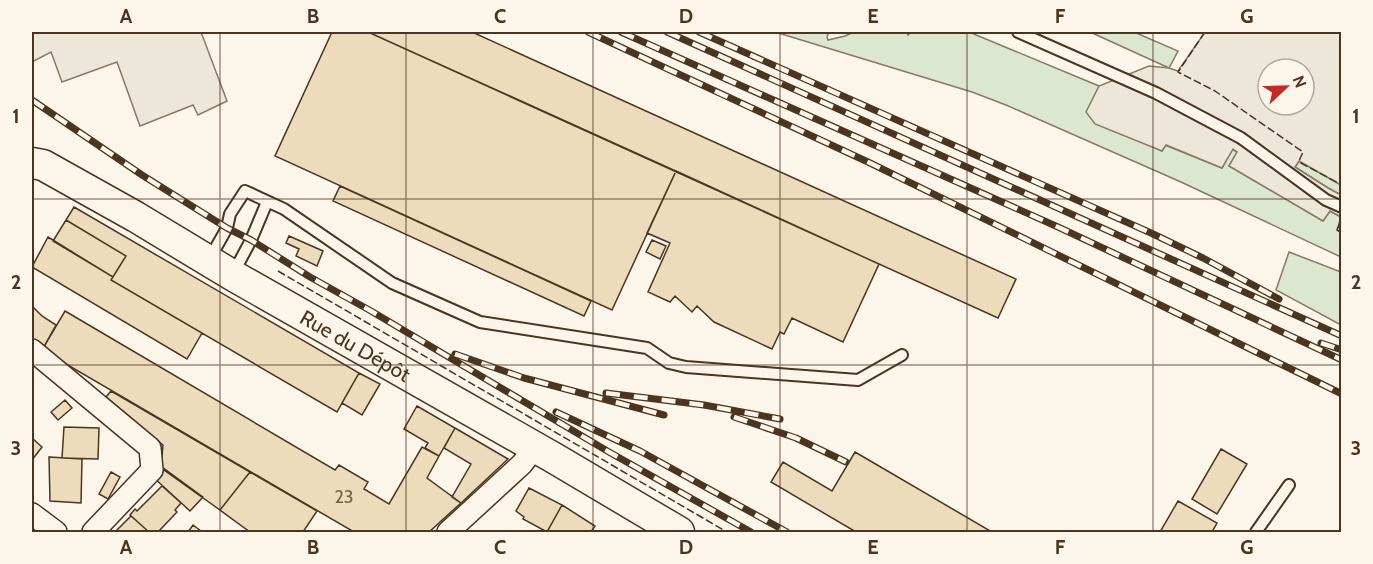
<svg xmlns="http://www.w3.org/2000/svg" width="1373" height="564" viewBox="0 0 1373 564" font-family="Cabin,sans-serif">
	<style>
		.green { fill: #dce7d0; stroke: #887966; stroke-width: 1.5 }
		.parking { fill: #ede7d9; stroke: #887966; stroke-width: 1.5; fill-rule: evenodd }
		.building { fill: #ecdcbc; stroke: #4a3520; stroke-width: 1.5 }
		.lines { fill: none; stroke-linecap: round; stroke-linejoin: round }
		.lane-casing { stroke: #4a3520; stroke-width: 14 }
		.street-casing { stroke: #4a3520; stroke-width: 24 }
		.secondary-casing { stroke: #4a3520; stroke-width: 33 }
		.lane { stroke: #fbf6e9; stroke-width: 10 }
		.street { stroke: #fbf6e9; stroke-width: 21 }
		.secondary { stroke: #fbf6e9; stroke-width: 30 }
		.rail-casing { stroke: #4a3520; stroke-width: 7 }
		.rail { stroke: #fbf6e9; stroke-width: 4.5; stroke-dasharray: 14; stroke-linecap: butt }
		.fence { stroke: #4a3520; stroke-width: 1.5; stroke-dasharray: 8 3; stroke-linecap: butt }
		.grid { fill: none; stroke: #4a3520; stroke-width: 1.5; stroke-opacity: 0.55 }
		.labels { text-anchor: middle; dominant-baseline: central; stroke-width: 4.5; stroke-linejoin: round; paint-order: stroke }
		.number-label { font-size: 18px; fill: #725f47 }
		.street-label { font-size: 21px; fill: #4a3520; stroke: #fbf6e9 }
		.neatline { fill: none; stroke: #4a3520; stroke-width: 2 }
		.grid-label { font-size: 20px; text-anchor: middle; font-weight: bold; fill: #4a3520 }
	</style>
	<rect width="100%" height="100%" fill="#fbf6e9"/>
	<path class="green" d="M775,32h54l-2,5 1,3 17,-4 9,-4h53l1,3 3,-3h58l130,54 -12,26 75,39 3,-6 57,23 10,-19 5,3 -8,14 94,55 7,-10 11,6 -4,13 4,3v24l-160,-75 -175,-77 -34,-13z
		M1090,32h44l44,19 -9,17z
		M1299,161l42,24v10l-13,-7 -33,-21z
		M1289,252l52,20v53l-65,-35z"/>
	<path class="parking" d="M32,32h169l26,69 -29,14 -5,-10 -53,21 -23,-64 -55,20 -11,-30 -19,10z
		M1205,32h136v153l-42,-24 -4,6 33,21 13,7v22l-11,-6 -7,10 -94,-55 8,-14 -4,-3 -11,19 -56,-23 -4,6 -67,-27 -9,-12 13,-26 50,-20 20,2 9,3zM1268,69h36v36h-36z"/>
	<path class="building" d="M332,32h36l308,139 -64,139 -337,-154z
		M368,32h104l544,247 -18,39z
		M676,171l203,93 -36,78 -51,-24 -8,16 -4,-2 -8,17 -58,-27 -17,-16 -5,6 -17,-16 -5,6 -22,-10 22,-49 -23,-10z
		M340,186l251,115 -7,15 -251,-115z
		M74,207l285,166 -22,39 -226,-132 15,-24 -60,-36z
		M1342,218v15l-5,-3z
		M66,220l60,36 -13,21 -60,-36z
		M289,236l34,15 -6,15 -21,-10 3,-7 -13,-6z
		M48,237l65,40 -2,3 91,53 -15,26 -155,-92z
		M652,240l14,6 -6,13 -14,-7z
		M32,306l10,10 14,9 -14,25 -10,-8z
		M65,311l270,159 4,-5 29,17 -4,7 25,15 33,-57 17,9 -12,22 34,25 -32,29h-75l-312,-182z
		M359,373l21,11 -18,31 -20,-12z
		M111,391l139,81 -30,38 -59,-42 2,-23 -57,-48z
		M65,400l7,8 -14,12 -7,-8z
		M417,406l38,22 -16,28 -14,-8 3,-5 -24,-14z
		M64,427l35,1 -1,31 -36,-1z
		M455,428l53,31 -47,44 -9,-6 19,-33 -27,-16z
		M32,438l10,9 -10,13z
		M1221,449l26,15 -30,50 -25,-15z
		M855,452l137,80h-136l-85,-50 12,-20 49,29z
		M49,457l33,2 -1,44 -31,-2z
		M162,467l41,30 -13,14 -37,-34z
		M111,472l9,5 -12,22 -9,-5z
		M250,472l67,39 -14,21h-53l-30,-22z
		M162,486l19,17 -6,7 2,2 -19,20h-9l-19,-17 5,-6 2,2z
		M529,488l33,17 -15,27 -24,-13 1,-2 -8,-6z
		M1178,501l39,22 -5,9h-52z
		M562,505l33,21 -4,6h-44z
		M131,516l18,16h-34z
		M193,525l8,6 -1,1h-12z"/>
	<g class="lines">
		<defs>
			<path id="lane" d="M1018,32l138,61 85,45 85,62 16,7
				M210,258l17,-30 3,-14 15,-23 39,18 108,74 88,39 167,26 22,15 17,4 172,13 44,-25
				M234,272l17,-32 16,-38
				M1256,532l33,-47"/>
			<path id="street" d="M32,350l118,98 2,22 -59,62
				M32,514l24,18
				M448,532l74,-68 12,-16"/>
			<g id="secondary">
				<path id="s1" d="M32,163l11,2 93,52 96,58 322,183 125,74"/>
			</g>
		</defs>
		<use href="#lane" class="lane-casing"/>
		<use href="#street" class="street-casing"/>
		<use href="#secondary" class="secondary-casing"/>
		<use href="#lane" class="lane"/>
		<use href="#street" class="street"/>
		<use href="#secondary" class="secondary"/>
		<defs>
			<path id="rail" d="M588,32l280,130 474,232
				M621,32l437,195 284,133
				M667,32l675,304
				M699,32l452,201 52,25 76,41
				M32,100l110,75 85,53 24,12 59,37 61,34 238,141 142,80
				M1321,343l21,7
				M455,354l69,24 140,37
				M606,393l98,12 76,14
				M556,412l84,39 147,81
				M734,417l62,21 50,24"/>
		</defs>
		<use href="#rail" class="rail-casing"/>
		<use href="#rail" class="rail"/>
		<path class="fence" d="M1205,32l-27,40 37,19 88,61 -4,9 2,2 41,22
			M278,271l449,261"/>
	</g>
	<path class="grid" d="M220,32v500M406,32v500M593,32v500M780,32v500M967,32v500M1153,32v500M32,199h1310M32,365h1310"/>
	<g class="labels">
		<g class="number-label">
			<text x="344" y="497">23</text>
		</g>
		<g class="street-label">
			<text stroke="none"><textPath href="#s1" startOffset="372">Rue du Dépôt</textPath></text>
		</g>
	</g>
	<rect width="1373" height="564" fill="none" stroke="#fbf6e9" stroke-width="66"/>
	<g transform="translate(1286 87) rotate(68)"><circle r="28" fill="#fbf6e9" stroke="#b4a999" stroke-width="1.5"/>
	<path d="M0-4.5L10 22L0 15L-10 22Z" fill="#c62828"/>
	<text y="-9" font-size="16" font-weight="bold" text-anchor="middle" fill="#4a3520">N</text>
	</g>
	<rect x="33" y="33" width="1307" height="498" class="neatline"/>
	<g class="grid-label">
		<text x="126" y="23">A</text>
		<text x="313" y="23">B</text>
		<text x="500" y="23">C</text>
		<text x="686" y="23">D</text>
		<text x="873" y="23">E</text>
		<text x="1060" y="23">F</text>
		<text x="1247" y="23">G</text>
		<text x="16" y="123">1</text>
		<text x="1356" y="123">1</text>
		<text x="16" y="289">2</text>
		<text x="1356" y="289">2</text>
		<text x="16" y="455">3</text>
		<text x="1356" y="455">3</text>
		<text x="126" y="554">A</text>
		<text x="313" y="554">B</text>
		<text x="500" y="554">C</text>
		<text x="686" y="554">D</text>
		<text x="873" y="554">E</text>
		<text x="1060" y="554">F</text>
		<text x="1247" y="554">G</text>
	</g>
</svg>
